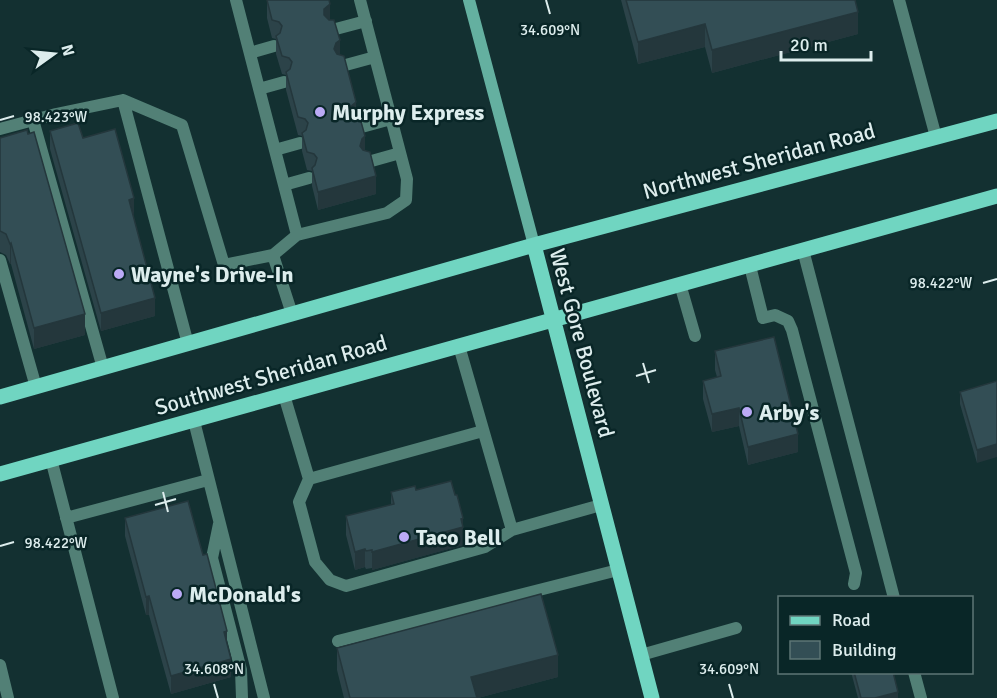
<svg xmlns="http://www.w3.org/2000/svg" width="997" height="698" viewBox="0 0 997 698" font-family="Signika,sans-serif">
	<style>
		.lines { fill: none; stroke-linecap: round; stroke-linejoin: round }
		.lane { stroke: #528076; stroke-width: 12 }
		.street { stroke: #528076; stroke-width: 12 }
		.secondary { stroke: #64b0a0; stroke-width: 12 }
		.primary { stroke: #70d5c1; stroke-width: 15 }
		.wall { fill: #2c4349 }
		.shaded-wall { fill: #24373c }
		.building { fill: #334e55; stroke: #24373c; stroke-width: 1.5 }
		.ticks { fill: none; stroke: #ddeded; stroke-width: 2 }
		.poi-dot { fill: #bbaaf6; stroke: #092627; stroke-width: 2 }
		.labels { text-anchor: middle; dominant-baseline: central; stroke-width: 5; stroke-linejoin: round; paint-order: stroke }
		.poi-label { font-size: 22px; font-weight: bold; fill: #ddeded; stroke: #092627; text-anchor: start }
		.street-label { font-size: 22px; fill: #ddeded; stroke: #092627 }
		.ticks-label { font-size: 15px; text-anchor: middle; fill: #ddeded; stroke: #092627; stroke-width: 5; stroke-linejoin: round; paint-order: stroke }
	</style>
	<rect width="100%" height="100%" fill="#133031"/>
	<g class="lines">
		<path class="lane" d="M236,0l61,235 -24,20 19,59
			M899,0l37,137
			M332,30l34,-9
			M250,53l24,-7
			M342,66l33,-9
			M259,89l25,-7
			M123,100l65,244
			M33,120l70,248
			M358,128l33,-9
			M0,129l56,-15 67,-14 59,25 42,140 49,-10
			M275,150l25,-7
			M368,162l32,-9
			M284,185l25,-7
			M297,235l90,-22 19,-13 1,-21 -47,-179
			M803,250l91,348
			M0,260l36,127
			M750,266l13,52 12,-3 13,6 4,9 64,243 -2,11
			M680,284l15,52
			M459,346l53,184 89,-25
			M284,395l25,84 174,-48
			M194,421l70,277
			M51,459l62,239
			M309,479l-10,23 16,60 15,18 16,6 139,-39 27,-17
			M66,518l142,-38
			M219,524l-7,34 29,112 1,28
			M338,641l280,-71
			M641,655l95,-27
			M914,672l7,26"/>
		<path class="street" d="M0,665l8,33"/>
		<path class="secondary" d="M469,0l65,245"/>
		<path class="primary" d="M534,245l118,453
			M0,397l534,-152 463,-124
			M0,474l997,-278"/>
	</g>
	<path class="wall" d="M267,0l63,20 46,174 -58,16 -6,-24v-15l-5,-1 -5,-19v-15l-4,-1 -12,-45v-15l-4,-1 -6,-20v-15l-4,-1 -5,-20z
		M621,0h234l3,34 -146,39 -7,-26 -67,17z
		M50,131l33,7 50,79 22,99 -54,15 -51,-182z
		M0,138l85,197 -51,14 -23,-85h-1l-4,-9 -6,-3z
		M715,351l83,101 -50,13 -9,-39 -27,6 -9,-33v-18l14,-4 -2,-7z
		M997,381l-20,82 -17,-59v-12z
		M416,490l39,5 8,23v27l-91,25v-2l-6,1 -1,-2 -10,3 -9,-35v-19l45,-11v-13z
		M125,518l102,127 4,32 -60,17 -22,-79h-3l-21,-79z
		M337,648l221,29 -80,21h-134l-7,-28z
		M851,672h42l5,26h-40z"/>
	<path class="shaded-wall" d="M330,4v18l-6,5v-18z
		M858,12v22l-146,39v-23z
		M705,24v23l-67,17v-22z
		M340,40v18l-6,-9 2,-6z
		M356,102v18l-6,5v-18z
		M365,136v18l-5,-8 2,-7z
		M376,176v18l-58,16v-18z
		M134,198v18l-5,-16z
		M11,243v21h-1v-20z
		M155,298v18l-54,15v-18z
		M85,314v21l-51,14v-21z
		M739,408v18l-27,6v-18z
		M798,434v18l-50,13v-18z
		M997,444v13l-20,6v-13z
		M463,518v27l-91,25v-18z
		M365,549v18l-10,3v-18z
		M149,596v19h-3v-18z
		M227,631v18l-3,-17z
		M558,655v22l-80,21h-7v-21z
		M231,659v18l-60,17v-18z
		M898,692v6h-23z"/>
	<path class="building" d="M267,0h62l1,4 -6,5v6l5,5h5l6,20 -4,3 -2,6 3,5 7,2 12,46 -6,5v6l5,5h5l5,18 -3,3 -2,7 3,4 7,2 6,24 -58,16 -6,-24 3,-3 2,-7 -3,-4 -7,-2 -5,-19 4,-3 2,-7 -3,-4 -7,-2 -12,-45 4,-3 2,-7 -3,-4 -7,-2 -6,-20 4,-3 2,-7 -3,-4 -7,-2z
		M626,0h229l3,12 -146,38 -7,-26 -67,18z
		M78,123l5,15 32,-9 19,69 -5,2 26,98 -54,15 -51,-182z
		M27,130l1,4 6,-2 51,182 -51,14 -23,-85 -1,1 -4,-10 -6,-3v-93z
		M774,337l24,97 -50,13 -9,-39 -27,6 -9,-33 18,-5 -6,-25z
		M997,381v63l-20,6 -17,-58z
		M451,481l4,14h2l6,23 -2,1 2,8 -91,25v-2l-6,1 -1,-2 -10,3 -9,-36 48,-12 -3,-12 24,-6 1,4z
		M188,501l15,54 4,-1 20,77 -3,1 7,27 -60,17 -22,-80 -3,1 -21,-79z
		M541,594l17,61 -87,22 6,21h-127l-13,-50z
		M854,672h39l5,20 -23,6h-14z"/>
	<path class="ticks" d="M546,0l4,14M0,120l14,-4M983,283l14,-4M643,363l6,20M636,376l20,-6M163,492l5,20M155,505l21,-6M0,546l14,-4M214,684l4,14M729,684l4,14"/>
	<g class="poi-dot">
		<circle cx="320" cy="112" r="6"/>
		<circle cx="119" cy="274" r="6"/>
		<circle cx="747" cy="412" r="6"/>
		<circle cx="404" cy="537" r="6"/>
		<circle cx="177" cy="594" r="6"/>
	</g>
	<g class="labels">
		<g class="poi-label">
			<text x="332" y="112">Murphy Express</text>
			<text x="131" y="274">Wayne's Drive-In</text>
			<text x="759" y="412">Arby's</text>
			<text x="416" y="537">Taco Bell</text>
			<text x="189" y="594">McDonald's</text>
		</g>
		<g class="street-label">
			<text transform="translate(759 161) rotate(-15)">Northwest Sheridan Road</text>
			<text transform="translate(582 343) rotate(75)">West Gore Boulevard</text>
			<text transform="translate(271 375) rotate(-16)">Southwest Sheridan Road</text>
		</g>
	</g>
	<g class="ticks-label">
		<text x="550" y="35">34.609°N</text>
		<text x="56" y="122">98.423°W</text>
		<text x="941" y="288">98.422°W</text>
		<text x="56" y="548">98.422°W</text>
		<text x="214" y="674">34.608°N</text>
		<text x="729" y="674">34.609°N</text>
	</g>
	<rect x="778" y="596" width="195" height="78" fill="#092627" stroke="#5e7676" stroke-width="1.5"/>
	<rect x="790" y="616" width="30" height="9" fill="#70d5c1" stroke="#5e7676" stroke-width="1.5"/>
	<text x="832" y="626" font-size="18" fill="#ddeded">Road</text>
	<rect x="790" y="641" width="30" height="18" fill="#334e55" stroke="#5e7676" stroke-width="1.5"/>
	<text x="832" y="656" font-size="18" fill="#ddeded">Building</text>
	<g transform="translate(54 54) rotate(75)" stroke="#092627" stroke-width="4.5" paint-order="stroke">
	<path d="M0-4.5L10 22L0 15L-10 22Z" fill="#ddeded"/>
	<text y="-9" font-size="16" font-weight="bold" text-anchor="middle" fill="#ddeded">N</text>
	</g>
	<path d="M781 51v9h90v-9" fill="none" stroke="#ddeded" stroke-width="3"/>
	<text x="790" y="51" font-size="18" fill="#ddeded" stroke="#092627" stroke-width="4.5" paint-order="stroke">20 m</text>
</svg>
